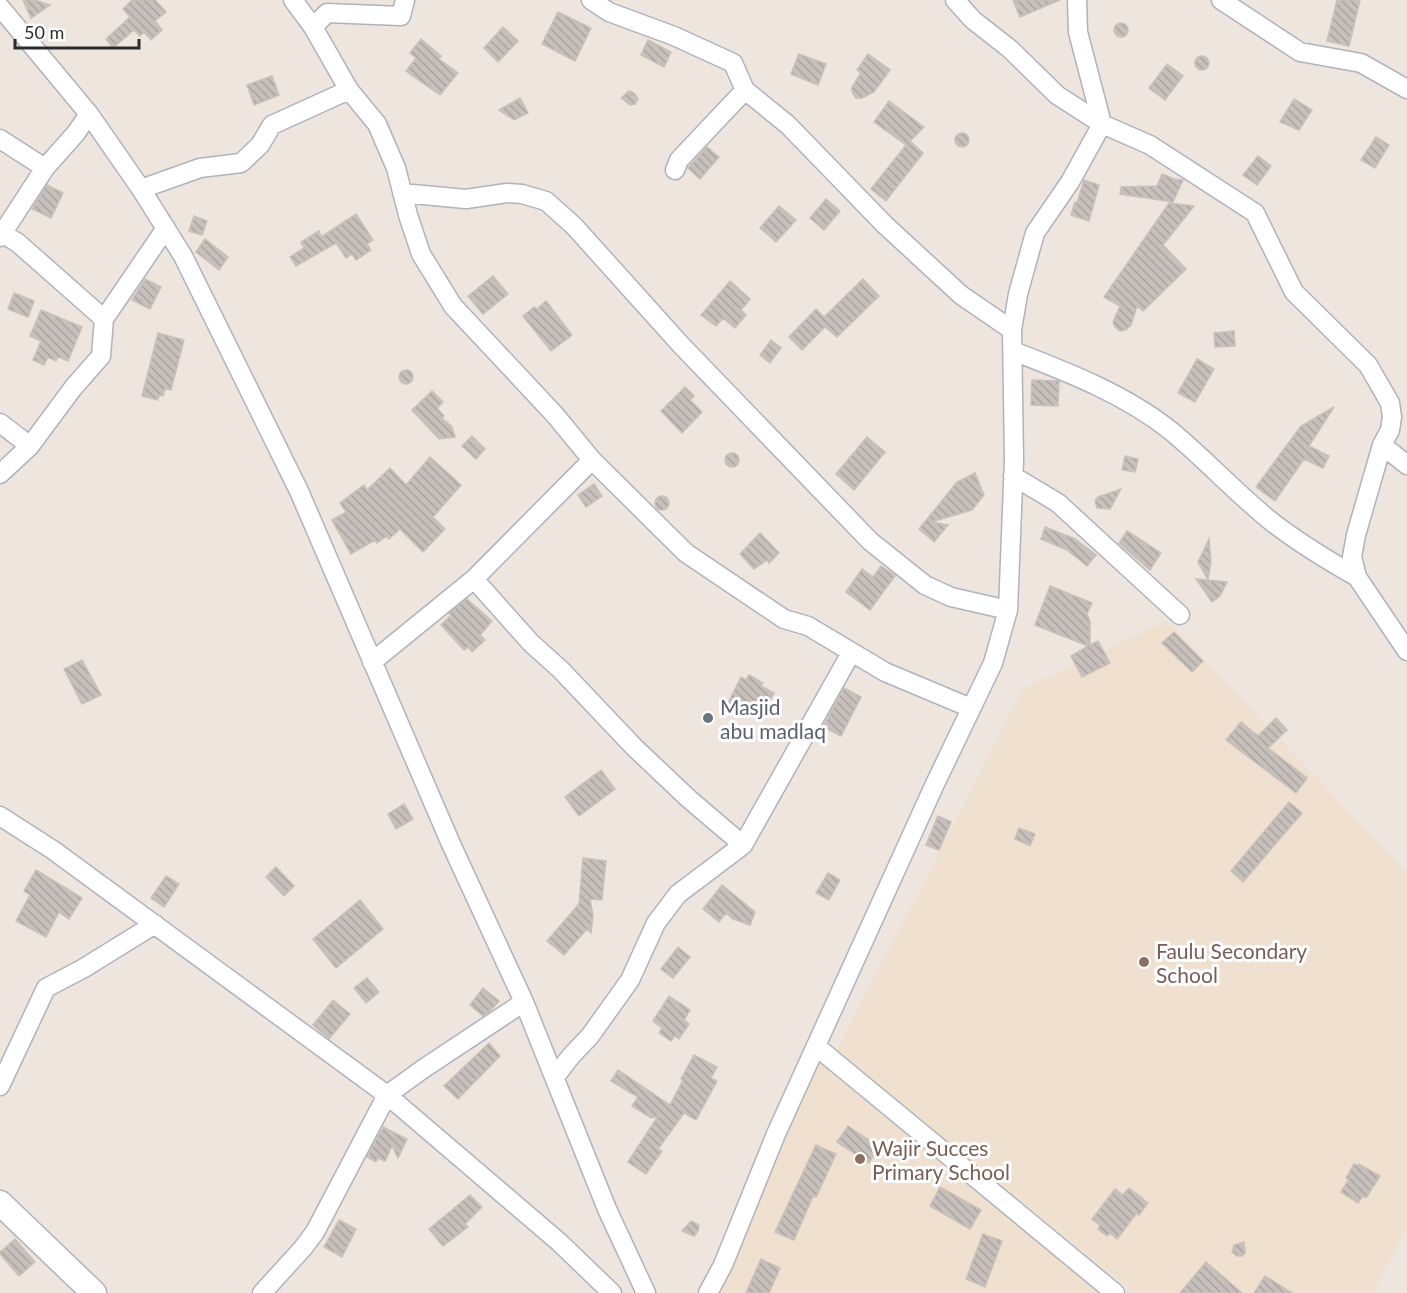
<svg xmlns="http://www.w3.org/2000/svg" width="1407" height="1293" viewBox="0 0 1407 1293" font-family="Lato,sans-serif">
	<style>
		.education { fill: #efe0cf }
		.building { fill: url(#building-back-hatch); stroke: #c9c1b8; stroke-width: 1.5 }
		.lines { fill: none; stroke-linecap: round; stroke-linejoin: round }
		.street-casing { stroke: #afb3bc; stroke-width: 21 }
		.secondary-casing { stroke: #afb3bc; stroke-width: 27 }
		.street { stroke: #fff; stroke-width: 18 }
		.secondary { stroke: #fff; stroke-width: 24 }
		.worship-dot { fill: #6b7280; stroke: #fff; stroke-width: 2 }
		.education-dot { fill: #8d6e63; stroke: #fff; stroke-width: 2 }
		.labels { text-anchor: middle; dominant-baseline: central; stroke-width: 6; stroke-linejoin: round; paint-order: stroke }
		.worship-label { font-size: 21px; fill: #5b616d; stroke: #fff; text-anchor: start }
		.education-label { font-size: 21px; fill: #785e54; stroke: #fff; text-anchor: start }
	</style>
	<defs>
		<pattern id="building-back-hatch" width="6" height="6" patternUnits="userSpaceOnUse" patternTransform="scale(1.5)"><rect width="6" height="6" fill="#c6bfbb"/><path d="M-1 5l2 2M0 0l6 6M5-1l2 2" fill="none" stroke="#aaa4a1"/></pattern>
	</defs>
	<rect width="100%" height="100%" fill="#eee5df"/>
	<path class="education" d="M1167,621l240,252v354l-34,66h-238l-299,-241 188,-364z
		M819,1052l292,241h-395z"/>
	<path class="building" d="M23,0h12l15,5 -19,13z
		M132,0h23l11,12 -11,9 7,9 -11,10 -7,-8 -4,4 -6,-6 -21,18 -7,-9 24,-22 -7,-8z
		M1013,0h47l-40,17z
		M1337,0h23l-11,46 -22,-5z
		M558,12l33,16 -16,33 -33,-17z
		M1114 30a7 7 0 1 1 14 0a7 7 0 1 1-14 0Z
		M503,27l15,14 -20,21 -14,-14z
		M421,39l20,17 -2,3 19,14 -18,22 -34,-24 10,-13 -6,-5z
		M648,40l23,12 -7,15 -23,-12z
		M799,54l27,10 -8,21 -27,-11z
		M868,54l22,16 -16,22 -12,6h-6l-4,-6v-5l9,-14 -4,-3z
		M1195 63a7 7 0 1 1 14 0a7 7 0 1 1-14 0Z
		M1167,64l16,12 -18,24 -16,-12z
		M272,76l7,19 -25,10 -7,-20z
		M629,91l5,2 4,6 -3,5 -5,1 -9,-7z
		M520,98l8,15 -14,7 -15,-10z
		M1294,99l18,11 -13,20 -19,-8z
		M889,101l35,26 -14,14 13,12 -37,48 -15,-12 35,-44 -32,-23z
		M955 140a7 7 0 1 1 14 0a7 7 0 1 1-14 0Z
		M1376,137l13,8 -14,23 -14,-8z
		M707,147l12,10 -19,22 -12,-11z
		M1258,156l13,10 -14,19 -14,-10z
		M1162,174l12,5 9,1 -10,22 -53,-8 1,-7 36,-1z
		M1084,180l15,5 -10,36 -18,-6 4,-13 2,1z
		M47,185l16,8 -12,25 -19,-9z
		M826,199l14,12 -16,19 -14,-12z
		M1169,203l25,3 -31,39 23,24 -43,42 -6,-5 -6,19 -5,5 -6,1 -5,-4 -2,-5 7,-16 -16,-9z
		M779,206l17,14 -20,22 -16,-14z
		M356,214l17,26 -6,4 4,6 -15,10 -4,-6 -6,4 -10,-15 -40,23 -6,-9 14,-9 -3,-6 18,-11 2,6z
		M194,216l13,5 -5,14 -13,-4z
		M205,239l23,18 -9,13 -23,-18z
		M493,276l15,18 -25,20 -15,-18z
		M145,279l16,8 -11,22 -18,-9z
		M863,279l16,17 -42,41 -12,-10 -23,23 -13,-13 27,-28 8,8z
		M730,281l20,18 -9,11 5,5 -11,13 -12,-10 -7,8 -15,-11z
		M14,293l20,8 -6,16 -20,-8z
		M546,301l26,34 -21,16 -28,-35 11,-9 3,2z
		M41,310l41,17 -14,34 -10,-4 -2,4 -8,-4 -4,8 -11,-5 8,-19 -11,-5z
		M1234,331l1,15 -20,1 -1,-14z
		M158,333l26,7 -13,50 -6,-1 -2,7 -4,-1 -1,5 -16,-4z
		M771,340l10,8 -11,15 -10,-8z
		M1197,359l17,10 -19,33 -17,-9z
		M399 377a7 7 0 1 1 14 0a7 7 0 1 1-14 0Z
		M1032,380l27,1 -1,25 -27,-1z
		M685,387l9,9 -4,4 12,12 -20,21 -21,-22z
		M432,391l11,11 -6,6 7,8 -2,2 10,9 3,10 -16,2 -27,-29z
		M1334,407l-25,39 20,10 -6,12 -19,-9 -29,42 -19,-14 45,-61z
		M472,436l13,13 -9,10 -14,-13z
		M867,437l18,15 -31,38 -18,-16z
		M725 460a7 7 0 1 1 14 0a7 7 0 1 1-14 0Z
		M1125,456l13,3 -3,13 -13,-2z
		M430,457l31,28 -28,32 12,12 -22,23 -23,-23 -11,10 -2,-3 -10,7 -2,-3 -24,14 -19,-34 14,-8 -6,-9 24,-18 3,5 23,-22 16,17z
		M975,473l9,22 -12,15 -41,12 17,3 -14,17 -15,-13 38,-47z
		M594,484l8,12 -16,11 -8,-12z
		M1121,489l-11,20 -13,-1 -2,-7 3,-4z
		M655 503a7 7 0 1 1 14 0a7 7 0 1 1-14 0Z
		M1045,527l30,12 21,16 -9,11 -20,-16 -26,-11z
		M1127,531l34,22 -11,17 -31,-27z
		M760,533l19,20 -10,10 -2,-3 -13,9 -14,-15z
		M1209,539l2,23 -3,18 -10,-18z
		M881,566l14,10 -25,34 -24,-18 16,-23 11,8z
		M1196,579l31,3 -7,14 -8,6z
		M1050,586l42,17 -5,11 3,8v23l8,-4 12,22 -28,14 -11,-21 17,-10 -53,-21z
		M467,599l25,22 -12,14 5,5 -13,12 -4,-5 -4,3 -23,-25 10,-10 -2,-2z
		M1174,632l29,29 -11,11 -30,-29z
		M82,660l19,35 -19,9 -18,-35z
		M749,675l14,8 -2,3 13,7 -6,11 -4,-2 -3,6 -4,-2 -2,5 -5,-3 -4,7 -19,-10 14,-28 5,3z
		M844,688l17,9 -20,39 -18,-9z
		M1276,718l11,12 -19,18 39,30 -11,15 -70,-53 15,-18 17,14z
		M601,770l14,19 -36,27 -14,-19z
		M1289,802l13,11 -59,69 -12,-11z
		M404,804l9,15 -17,10 -8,-15z
		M938,816l13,6 -12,28 -13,-5z
		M1019,828l16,6 -5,12 -15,-7z
		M583,858l23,3 -4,39 -12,-1 3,17 -2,17 -4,-4 -23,26 -17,-14 32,-37z
		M276,867l18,19 -10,10 -18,-19z
		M36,870l46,28 -13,21 -10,-7 -13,25 -30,-16 14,-26 -6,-4z
		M828,873l12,7 -11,20 -13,-7z
		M166,876l13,8 -15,23 -13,-9z
		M722,885l33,27 -5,13 -17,-6 -7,-6 -7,9 -16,-13z
		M360,900l23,29 -47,39 -23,-29z
		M678,947l12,10 -17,21 -12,-9z
		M367,978l12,14 -13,11 -12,-15z
		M483,988l16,13 -8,9 -8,6 -13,-11z
		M669,996l21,14 -6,10 5,4 -10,15 -4,-3 -4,5 -12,-8 3,-5 -9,-7z
		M333,1000l17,14 -21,25 -16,-14z
		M489,1043l11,13 -42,43 -14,-13z
		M694,1055l23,12 -6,11 6,3 -21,39 -12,-7 -26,36 4,2 -16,23 -18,-12 30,-46 -7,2 -19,-12 6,-9 -27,-16 7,-11 52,35 13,-25 -2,-1z
		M848,1126l31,21 -10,16 -32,-21z
		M383,1127l24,12 -9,19 -6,-12 -7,15 -7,-3 -2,4 -9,-5 14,-26 1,1z
		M816,1145l20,9 -20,43 -3,-1 -19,44 -19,-8z
		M1354,1164l4,2 1,-2 21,12 -14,22 -3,-2 -5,7 -17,-11 8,-13 -3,-1z
		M940,1187l41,23 -11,19 -40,-23z
		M1129,1188l19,15 -9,12 -2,-2 -20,26 -7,-6 -3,3 -9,-7 2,-4 -8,-6 23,-30 8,6z
		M470,1195l12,12 -17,17 3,3 -25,19 -14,-17z
		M339,1220l17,9 -14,28 -18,-10z
		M691,1221l8,4 -1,6 -4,5 -12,-5z
		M983,1234l19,7 -17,46 -19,-8z
		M15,1239l20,23 -16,14 -19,-22v-2z
		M1244,1242l1,11 -3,3h-5l-5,-4 2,-7z
		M761,1259l19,9 -11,25h-23z
		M1206,1262l36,31h-62z
		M1265,1276l27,17h-38z"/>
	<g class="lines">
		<defs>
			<path id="street" d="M293,0l20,27 36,63 28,34 19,44 12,47 13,39 32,52 102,109 37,45 94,93 98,66 24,7 77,46 86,36
				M591,0l18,12 65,24 59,27 12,27 43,35 97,100 76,70 51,35
				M955,0l18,20 37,29 47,46 45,29 48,21 105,68 39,79 74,73 22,38 2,14 -2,13 -8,15 -26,90 -4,22 5,20 50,74
				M1221,0l79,52 61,11 46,26
				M0,7l89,107 52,75 42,67 116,235 152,353 73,158 83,207 39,84
				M313,27l14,-14 74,3 4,-16
				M0,139l45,29 31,-35 13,-19
				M675,170l4,-10 66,-70
				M141,189l59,-21 41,-5 19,-18 12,-20 77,-35
				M402,193l64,6 41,-6 15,1 24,7 28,25 107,119 189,196 55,44 26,12 57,13
				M0,232l18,11 86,76
				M0,237l45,-69
				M1013,351c54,21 112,43 158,80 35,29 66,63 101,91 27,21 55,38 85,55
				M0,423l30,23
				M1382,445l25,20
				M0,474l30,-28 43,-58 28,-32 3,-37 62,-91
				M1013,476l45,27 122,112
				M474,579l118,-119
				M372,662l102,-83 57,64 30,27 73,77 55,52 54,46
				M0,816l53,34 334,245 172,147 53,51
				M817,1047l298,246
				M555,1077l16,-21 19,-20 40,-56 26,-57 22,-29 65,-49 108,-192
				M0,1086l46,-98 38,-20 71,-44
				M262,1293l41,-45 12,-16 72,-137 36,-26 101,-67
				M708,1293l15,-28 53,-131 158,-348 59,-123 15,-53 6,-150 -2,-130 6,-36 17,-61 35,-51 32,-58 -24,-92 -1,-32"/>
			<path id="secondary" d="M0,1203l94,90"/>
		</defs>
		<use href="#street" class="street-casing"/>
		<use href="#secondary" class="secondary-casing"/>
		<use href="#street" class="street"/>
		<use href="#secondary" class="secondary"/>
	</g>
	<circle class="worship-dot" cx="708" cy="718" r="6"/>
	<g class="education-dot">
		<circle cx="1144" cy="962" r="6"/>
		<circle cx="860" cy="1159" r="6"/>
	</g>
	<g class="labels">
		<g class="worship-label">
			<text x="720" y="706">Masjid<tspan x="720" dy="24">abu madlaq</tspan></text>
		</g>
		<g class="education-label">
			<text x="1156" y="950">Faulu Secondary<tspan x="1156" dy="24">School</tspan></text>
			<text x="872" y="1147">Wajir Succes<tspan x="872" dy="24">Primary School</tspan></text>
		</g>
	</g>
	<path d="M15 39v9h124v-9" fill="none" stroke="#2c2c2c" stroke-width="3"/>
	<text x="24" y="39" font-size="18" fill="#2c2c2c" stroke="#ffffff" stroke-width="4.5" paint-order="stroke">50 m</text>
</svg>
